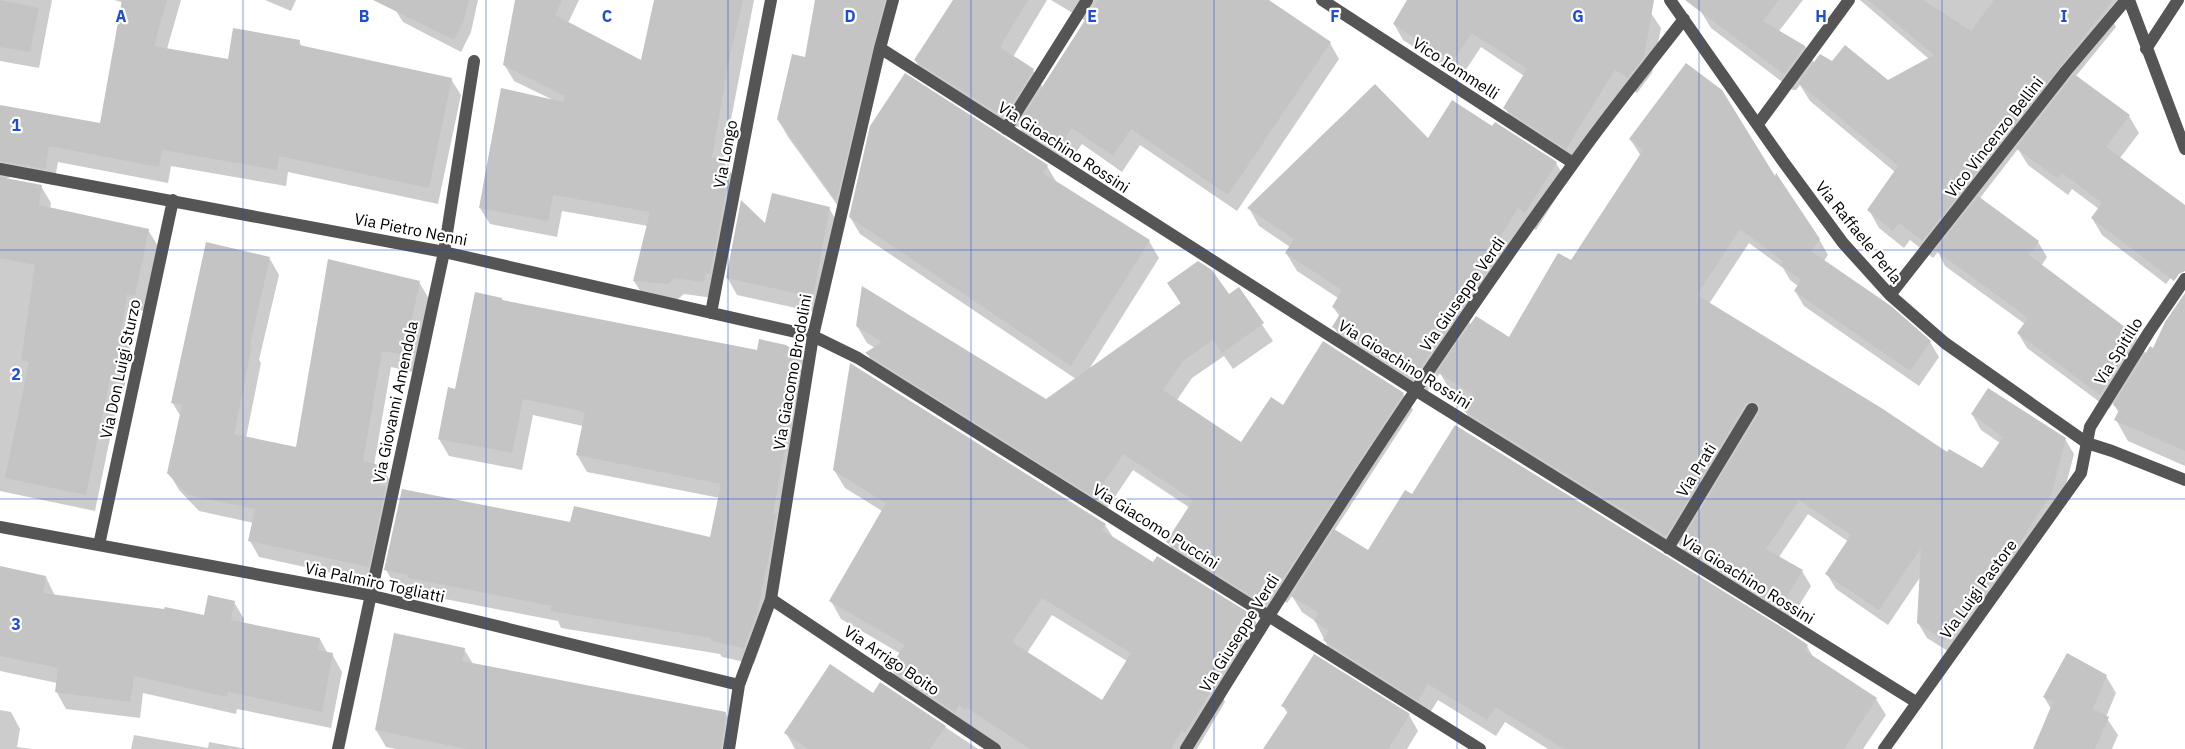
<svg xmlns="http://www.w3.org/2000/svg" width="2185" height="749" viewBox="0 0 2185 749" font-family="'IBM Plex Sans',sans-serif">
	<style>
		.shadow { fill: #0003; fill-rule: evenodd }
		.building { fill: #c4c4c4; fill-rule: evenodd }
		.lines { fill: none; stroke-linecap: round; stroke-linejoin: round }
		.minor { stroke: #555; stroke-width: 12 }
		.grid { fill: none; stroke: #1d4ed8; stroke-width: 1; stroke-opacity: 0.55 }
		.labels { text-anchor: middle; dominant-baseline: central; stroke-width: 4.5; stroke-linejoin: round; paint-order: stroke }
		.street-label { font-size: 16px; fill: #000; stroke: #fff }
		.grid-label { font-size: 16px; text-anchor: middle; font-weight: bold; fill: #1d4ed8; stroke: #fff; stroke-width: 4.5; stroke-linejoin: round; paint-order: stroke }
	</style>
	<rect width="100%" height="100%" fill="#fff"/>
	<path class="shadow" d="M0,0h52l-13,68 -39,-7z
		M114,0h67l-14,49 62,12 70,-20 3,6 149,32 10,16 -23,109 -150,-32 -2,14 -115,-20 -3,17 -110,-21 -4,23 -43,-8 -6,2 36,7 10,17 -1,6 98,21 10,16 -14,65 -8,-1 -12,81 -4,-1 -25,121 -95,-20v-384l101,18 30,-120z
		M265,0h31l-5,11z
		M401,0h77l-7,32 -10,20 -58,-30 -7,-11z
		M516,0h63l-11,23 74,38 13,-61h99l-31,161 11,16 -21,121 -29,-4 -6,5 -34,-2 -10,-16 14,-55 -86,-15 -5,26 -67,-13 -10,-16 71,-109 -37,-18 -10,-17z
		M817,0h81l-52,217 -58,-80 -10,-18 28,-60z
		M954,0h93l-34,57 20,13 10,18 43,-67 -35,-21h172l107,43 9,16 -102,152 -97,-66 -18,27 -40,-28 -16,23 -38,-24 -10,-18 -5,8 -88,-56 -10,-17z
		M1409,0h233l19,28 -9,45 -15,20 -12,-8 -50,78 -61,-39 -9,-16 19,-32 -43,-29 -20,30 -58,-37 -9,-16z
		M1694,0h109l-24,31 26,15 9,17h18l56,19 41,-23 -69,-59h270l-16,23 2,4 -40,49 53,40 10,17 -19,25 65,49v52l-19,25 -64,-49 -10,-17 7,-9 -27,-20 -4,6 -40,-30 -10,-16 -38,49 58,44 9,15 -6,9 95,71 10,17 7,-4 32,-54v170l-57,-25 -12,-21 3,-7 -6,-10 -4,6 -82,-61 -9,-15 7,-9 -80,-58 -7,-14 -5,6 -23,-18 -6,8 -25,-20 -10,-18 26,-38 -85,-71 -10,-16 -4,5h-3l-82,-62z
		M1493,128l63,35 11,18 -31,49 -7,-5 -60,97 2,3 39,14 62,-77 69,-106 -11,-17 144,39 45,61 9,16 -4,6 106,81 9,15 -20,29 -115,-80 -9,-15 3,-5 -8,-6 -7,-12 -34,-25 -40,61 239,150 34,16 18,-27 -19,-13 -9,-16 93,25 9,15 -14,54 -34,52 -8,-5 -64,100 -27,-17 -9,-15 3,-47 -33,49 -52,-36 -9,-15 22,-32 -41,-28 -29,43 23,14 9,15 -22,36 -99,-62 -11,-17 -5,8 -200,-125 -9,-15 6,-9 -23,-15 -8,-14 -16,24 -80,-51 -10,-19 6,-10 -7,-10 5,-9 -41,-27 -11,-18 4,-6 -31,-21 -10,-18 179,-68z
		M1047,166l10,17 92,58 10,17 -71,113 93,-67 -12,-20 59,12 10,-7 35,52 -40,28 -9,-13 -32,22 -15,22 64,43 42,-36 120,-13 10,16 -79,121 34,21 439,94 6,11 63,42 10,16 -23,34h-315l-43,-27 -9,14 -58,-36 -10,16 -95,-59 -18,-36 -13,-9 -10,-16 -5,7 -2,-1 -12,17 -96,-60 -9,-17 22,-34 -57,-38 -29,43 -228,-143 -9,-17 8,-5 -8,-5 -10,-17 189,74 30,-21 -216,-145 -10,-17z
		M829,208l10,17 -16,89 -86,-19 -10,-18 39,-51z
		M270,259l9,16 -20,85 2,3 -15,75 51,11 122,-167 10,17 -16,73 -22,-5 -17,98 8,2 10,17 -14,99 -119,-26 -9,-16 4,-18 -55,-12 -20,-21 -10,-17 12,-56 -9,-15z
		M503,301l255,50 43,6 10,17 -30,184 -15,72 -12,34 -32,-7 -2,-3 -159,-26 -3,-7 -139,-27 -2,-3 -21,-4 -10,-17 185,-47 140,16 9,-41 -133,-26 -10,-17 6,-29 -50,-11 -11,55 -73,-14 -10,-17 17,-49z
		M834,470l271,55 9,14 39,25 100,53 10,18 -41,61 3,6 -28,47h-203l-93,-62 -10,-19 10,-14 -60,-35 -10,-18 51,-90 -37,-23zM1052,615l75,46 -25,41 -75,-49z
		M0,567l46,10 9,19 150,21 29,-15 10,17 -1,5 77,15 8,15h4l10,18 -11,56 -94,-19 -1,5 -93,-21 -3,25 -74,-9 -10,-18 1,-8 -57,-12z
		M464,649l9,15 253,50 9,16 -2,19h-337l-10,-2 -10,-17z
		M2106,676l10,17 -10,24 12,18 -6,14h-78l17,-40 -7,-12z
		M881,684l97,65h-183l-9,-16 87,-39z
		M1283,706l126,9 9,16 -11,18h-143l24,-35z
		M0,710l11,2 9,17 -3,18 15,2h-32z
		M134,735l74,13 1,-6 38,7h-116z"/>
	<path class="building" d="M0,0l39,8 -9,44 -30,-5z
		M122,0h45l-13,46 74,13 5,-31 67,12 -1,5 153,33 -23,110 -150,-32 -2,14 -115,-20 -3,17 -110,-21 -4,23 -45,-8v-56l100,18z
		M373,0h96l-5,20 -10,20z
		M515,0h47l-7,15 86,45 13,-60h89l-14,60 -17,97 13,3 -5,20 7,6 -17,88 -4,-1 -2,9 -30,-4 -6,6 -35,-3 17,-69 -97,-17 -5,26 -69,-13 22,-120 62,14 2,-6 -62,-31z
		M815,0h70l-49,201 -59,-82 15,-65 13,3z
		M953,0h75l-28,47 34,22 -30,48 -90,-57z
		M1098,0h171l62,42 -103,153 -97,-66 -18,27 -41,-28 -15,23 -40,-25z
		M1407,0h247l-10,57 -16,21 -13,-8 -49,79 -63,-41 24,-39 -55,-36 -20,29 -59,-38z
		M1685,0h94l-16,21 42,25 -20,27h-3z
		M1868,0h55l48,31 23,-31h119l-191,241 -23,-18 -6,8 -26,-21 31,-44 -100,-83 22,-29 12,7 13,-16 43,35 46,-25z
		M1686,63l36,27 53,86 1,-3 44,66 -9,12 80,55 40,35 -21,30 -116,-80 7,-11 -21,-15 3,-4 -43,-32 -43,66 186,114 64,43 2,-3 33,19 21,-31 -32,-23 17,-26 78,50 -14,54 -34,54 -9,-5 -64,100 -28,-18 4,-75 -42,62 -54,-36 26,-39 -52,-35 -33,49 37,21 -23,38 -101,-63 80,-132v-7l-3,-4h-7l-4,3 -79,131 -202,-125 10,-16 -37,-23 39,-56 33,21 49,-84 13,7 72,-110 -14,-11z
		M905,73l143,92 -5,8 107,67 -79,126 -222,-149 21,-91z
		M2074,74l56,41 -24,32 79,58v66l-6,3 -5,7 -83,-63 11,-15 -40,-30 -4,6 -42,-31z
		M1375,84l53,54 24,-38 40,26 3,-4 62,40 -32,51 -7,-5 -60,97 4,2 -49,72 -81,-52 9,-15 -9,-5 10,-17 -57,-37 9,-14 -47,-31z
		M0,177l42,8 -3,20 110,24 -14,67 -8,-2 -12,81 -4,-1 -25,121 -81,-17 24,-116 -8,-2 14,-95 -35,-7z
		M772,193l58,14 -17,90 -87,-19 15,-78 24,23z
		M1978,196l61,45 -10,14 108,81 -37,59 -83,-62 11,-15 -93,-68z
		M206,242l64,15 -20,88h2l-18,89 62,13 32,-188 92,22 -16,74 -22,-4 -19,110 20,5 -4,19 7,1 -17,81 -121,-26 7,-32 -67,-14 -21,-22 15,-68 -11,-2z
		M1198,261l14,9 17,24 10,-7 25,36 -42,30 -9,-13 -30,21 -20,29 78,52 30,-45 12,8 40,-64 81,52 -127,194 -2,-2 -12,18 -97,-61 27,-42 -70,-46 -29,43 -229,-144 17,-11 -26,-16 6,-40 184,113 135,-96 -14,-20z
		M475,292l27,6v2l255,50 2,-11 27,6 16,11 -29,158h3l-4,27 -15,72 -13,35 -33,-7v-3l-161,-27 2,-5 -144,-28v-3l-24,-5 18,-81 168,33 4,-16 136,31 11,-53 -145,-29 9,-43 -62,-13 -11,54 -74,-14 10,-52 7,2z
		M2185,293v158l-71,-31 5,-10 -6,-5 37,-59 3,2 12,-26z
		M850,363l256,161 -4,6 51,32 4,-6 97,60 -44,63 6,4 -31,50 -3,-2 -11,18h-141l-63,-41 -1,2 -7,-5 -4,7 -66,-44 16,-23 -76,-44 57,-98 -53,-33zM1042,598l89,55 -29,47 -90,-58z
		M1455,425l331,205 22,15 -4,5 73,48 -33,51h-280l-69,-42 -8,13 -59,-36 -10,17 -95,-61 6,-9 -15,-10 5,-8 -28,-17 43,-67 34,21 37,-60 7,4z
		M0,566l46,10 -3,17 121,16 1,-2 39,8 4,-20 27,6 -4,19 89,18 -2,12 15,3 -11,59 -94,-20 -1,5 -93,-21 -4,26 -75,-10 3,-24 -58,-12z
		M394,633l71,15 -3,13 264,51 -5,37h-254l-92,-19z
		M2067,653l40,22 -14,34 16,8 -14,32h-62l20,-47 -10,-5z
		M1314,654l96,60 -22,35h-125l26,-39 -8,-4z
		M830,664l43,29 7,-11 66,44 -16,23h-121l-25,-16z"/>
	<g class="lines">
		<path class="minor" d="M1322,0l251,163
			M1670,0l112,160 61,83 47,52 55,48 142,100 25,8 73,29
			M2129,0l56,149
			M880,48l535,342 501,312
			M2146,49l32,-49
			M1758,124l91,-124
			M1006,129l81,-129
			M0,169l444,83 369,84 45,22 622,391
			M1890,295l176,-224 60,-71
			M711,313l60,-313
			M0,527l369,68 370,90
			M99,545l74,-345
			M1668,548l84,-139
			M771,599l224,150
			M338,749l106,-497 30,-191
			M729,749l10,-64 32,-86 42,-263 67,-288 13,-48
			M1186,749c122,-199 250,-396 387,-585 35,-50 74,-97 111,-145
			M1884,749l197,-276 9,-46 59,-95 36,-53"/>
	</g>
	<path class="grid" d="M243,0v749M486,0v749M728,0v749M971,0v749M1214,0v749M1457,0v749M1699,0v749M1942,0v749M0,250h2185M0,499h2185"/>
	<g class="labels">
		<g class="street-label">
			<text transform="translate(1456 68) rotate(33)">Vico Iommelli</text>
			<text transform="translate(1994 137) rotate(-52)">Vico Vincenzo Bellini</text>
			<text transform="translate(1064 147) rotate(33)">Via Gioachino Rossini</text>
			<text transform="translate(725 154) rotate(-79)">Via Longo</text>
			<text transform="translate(411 229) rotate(11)">Via Pietro Nenni</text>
			<text transform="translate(1859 232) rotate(51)">Via Raffaele Perla</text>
			<text transform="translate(1462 294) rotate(-55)">Via Giuseppe Verdi</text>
			<text transform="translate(2118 351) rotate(-58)">Via Spitillo</text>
			<text transform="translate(1405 364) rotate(32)">Via Gioachino Rossini</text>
			<text transform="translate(120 369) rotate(-78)">Via Don Luigi Sturzo</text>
			<text transform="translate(792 372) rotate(-80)">Via Giacomo Brodolini</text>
			<text transform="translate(395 402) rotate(-78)">Via Giovanni Amendola</text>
			<text transform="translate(1696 470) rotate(-58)">Via Prati</text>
			<text transform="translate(1156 526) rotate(32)">Via Giacomo Puccini</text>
			<text transform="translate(1748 579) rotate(32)">Via Gioachino Rossini</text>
			<text transform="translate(375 582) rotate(12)">Via Palmiro Togliatti</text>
			<text transform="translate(1978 589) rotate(-54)">Via Luigi Pastore</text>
			<text transform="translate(1239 633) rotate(-58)">Via Giuseppe Verdi</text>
			<text transform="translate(892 660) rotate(34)">Via Arrigo Boito</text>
		</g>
	</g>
	<g class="grid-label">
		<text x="121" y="22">A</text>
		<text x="364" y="22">B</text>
		<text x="607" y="22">C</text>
		<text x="850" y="22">D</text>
		<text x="1092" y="22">E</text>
		<text x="1335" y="22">F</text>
		<text x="1578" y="22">G</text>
		<text x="1821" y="22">H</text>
		<text x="2064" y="22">I</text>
		<text x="16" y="131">1</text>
		<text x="16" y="380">2</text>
		<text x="16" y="630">3</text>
	</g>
</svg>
